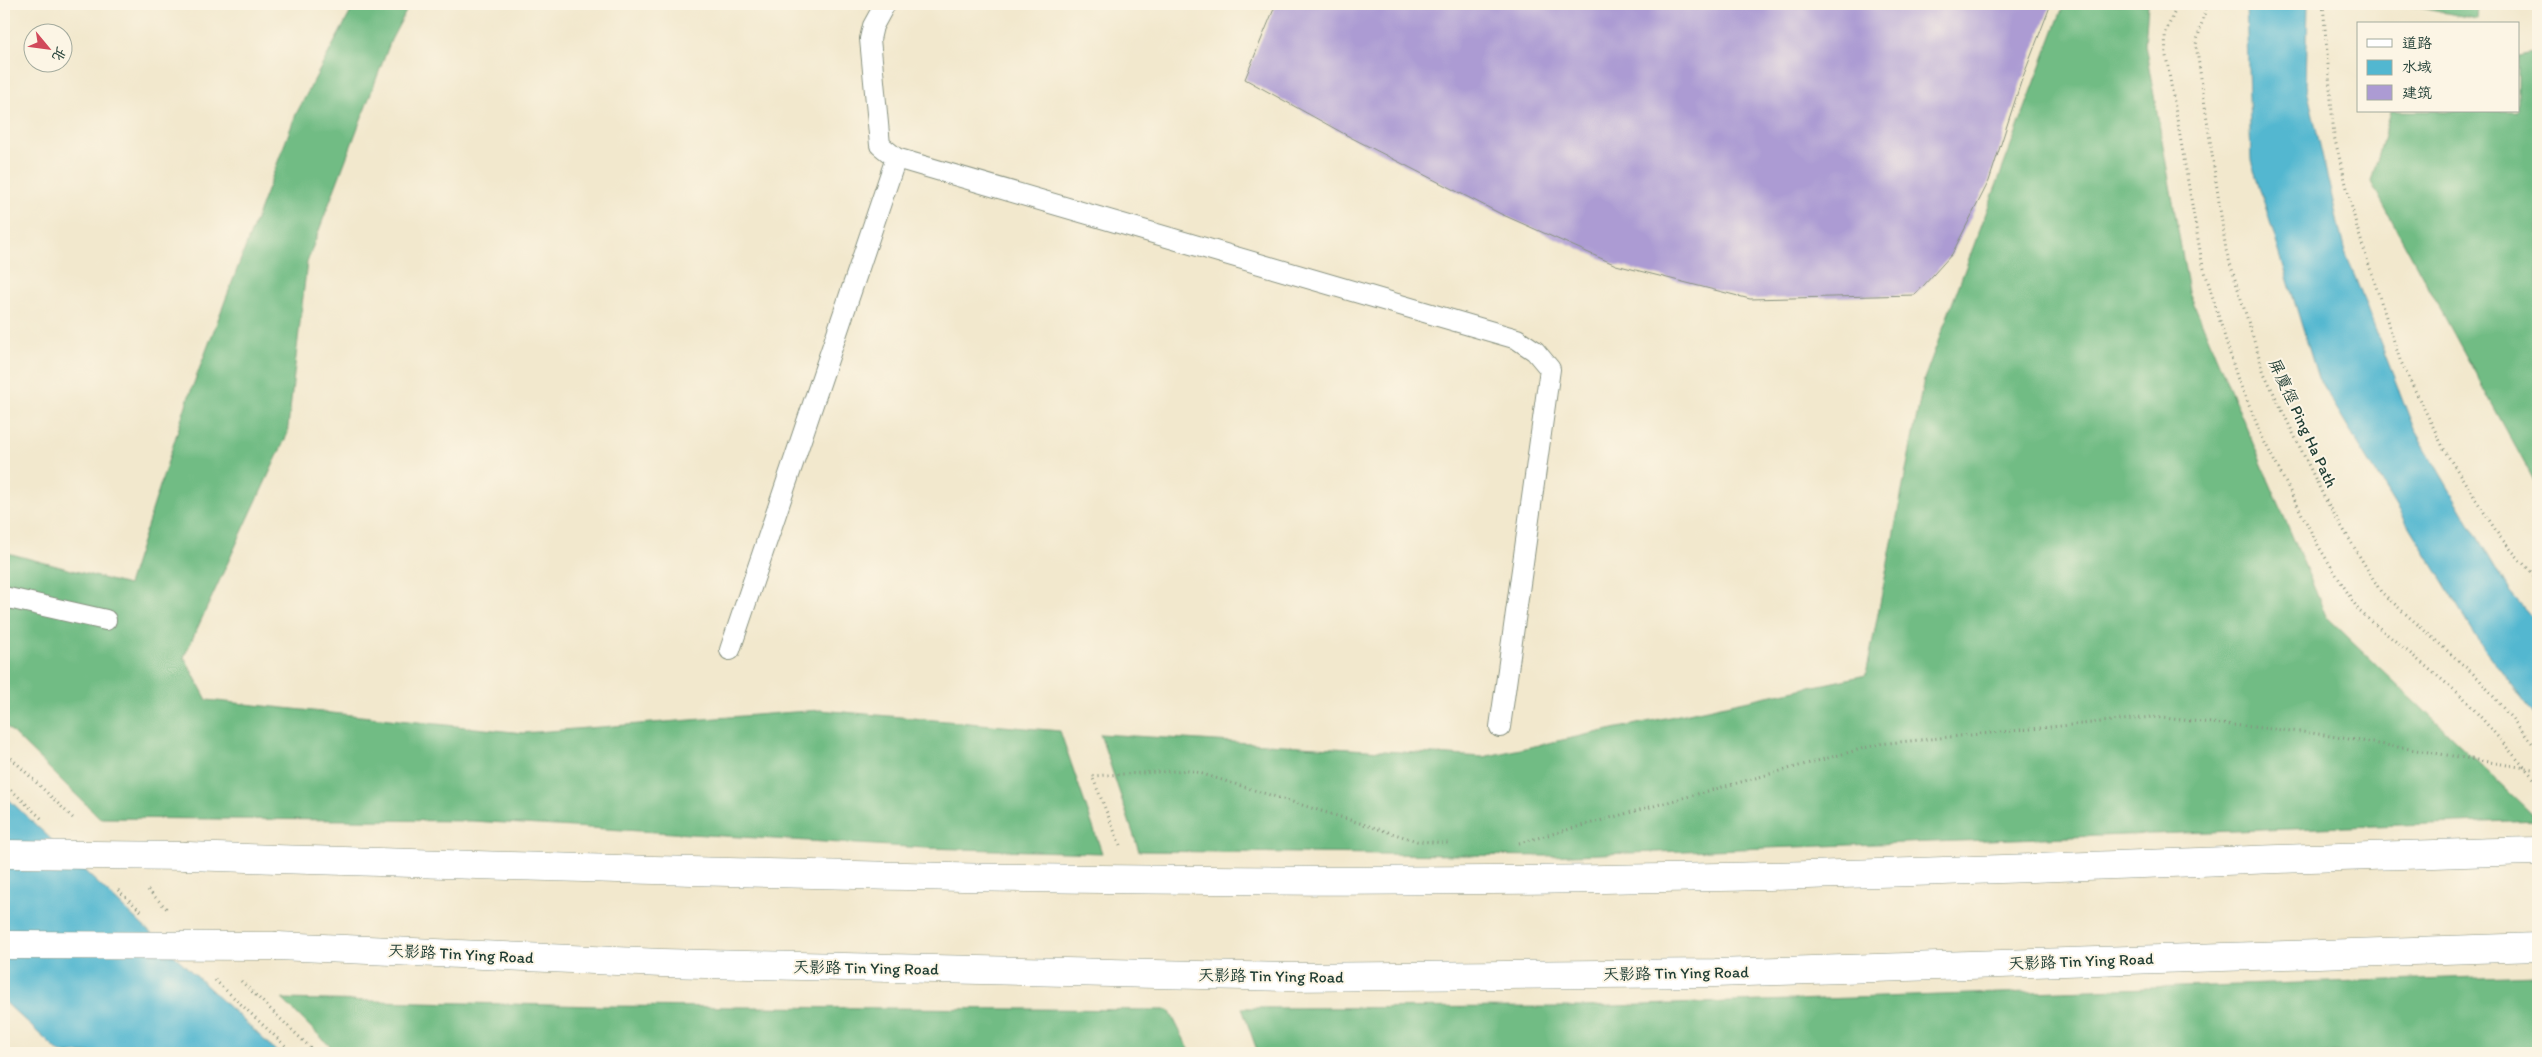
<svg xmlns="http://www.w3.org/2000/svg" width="2542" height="1057" viewBox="0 0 2542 1057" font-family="Itim,'LXGW WenKai TC',sans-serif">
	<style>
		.forest { fill: #71bc84; stroke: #487c5c }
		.water { fill: #52b7d0; stroke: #387a82 }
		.building { fill: #ac9bd3 }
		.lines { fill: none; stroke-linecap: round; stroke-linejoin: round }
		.service-casing { stroke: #889280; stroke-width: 22 }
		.primary-casing { stroke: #889280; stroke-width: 29 }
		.path { stroke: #889280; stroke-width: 3; stroke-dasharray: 1 4; stroke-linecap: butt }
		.service { stroke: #fff; stroke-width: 20 }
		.primary { stroke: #fff; stroke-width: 28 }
		.primary-bridge-casing { stroke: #889280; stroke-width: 29; stroke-linecap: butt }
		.primary-bridge { stroke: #fff; stroke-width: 28 }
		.labels { text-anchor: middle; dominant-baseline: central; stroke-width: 4; stroke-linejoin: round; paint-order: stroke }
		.street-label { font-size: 16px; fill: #1f3d34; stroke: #fcf5e5 }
	</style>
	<rect width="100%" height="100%" fill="#fcf5e5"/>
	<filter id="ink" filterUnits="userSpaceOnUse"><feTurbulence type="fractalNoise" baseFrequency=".02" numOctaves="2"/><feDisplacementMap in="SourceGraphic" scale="10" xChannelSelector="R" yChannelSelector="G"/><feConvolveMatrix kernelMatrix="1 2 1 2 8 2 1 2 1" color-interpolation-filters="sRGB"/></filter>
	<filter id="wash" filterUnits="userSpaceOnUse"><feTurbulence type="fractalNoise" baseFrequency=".0096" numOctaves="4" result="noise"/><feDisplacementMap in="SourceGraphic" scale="20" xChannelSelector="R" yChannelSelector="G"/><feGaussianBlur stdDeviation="1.12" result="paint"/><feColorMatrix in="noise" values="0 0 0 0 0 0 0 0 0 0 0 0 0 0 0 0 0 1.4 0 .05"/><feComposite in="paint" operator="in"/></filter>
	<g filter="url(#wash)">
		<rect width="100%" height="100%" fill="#f2e8cd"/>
		<path class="forest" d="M355,4h55l-19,36 -84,222 -20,173 -103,222 23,43 316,33 297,-23 240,21 42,122 -177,-5 -453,-27 -372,-3 -96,-94v-172l124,33 61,-189 107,-282z
			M2064,4h84l-3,41 44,247 137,324 212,204 -992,36 -407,-5 -39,-117 383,23 383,-82 58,-296z
			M2401,4h77l-1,15z
			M2538,52v436l-167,-306 20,-71h127v-55z
			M2538,975v78h-1280l-16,-45 341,-1z
			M282,999l317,7 570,4 22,43h-854z"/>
		<path class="water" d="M2246,4h62l-2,81 38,164 70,180 95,162 29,33v96l-54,-71 -166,-271 -67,-218z
			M4,795l274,258h-218l-56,-52z"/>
		<g id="blocks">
			<path class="building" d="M1276,4h775l-30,78 -32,99 -37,73 -37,41 -165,4 -134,-34 -115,-51 -151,-77 -105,-58z"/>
		</g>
	</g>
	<g filter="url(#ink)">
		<use href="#blocks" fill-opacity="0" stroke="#889280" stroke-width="1"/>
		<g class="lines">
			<defs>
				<path id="service" d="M885,4l-12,22 -3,13 10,106 16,13 621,181 18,12 15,18 -50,358
					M4,597l102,23
					M730,650l166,-492"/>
				<path id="primary" d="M187,856c492,16 985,31 1477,22 292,-4 583,-20 874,-27
					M277,946l385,17 626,14 427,-4 823,-26"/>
			</defs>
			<use href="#service" class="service-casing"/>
			<use href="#primary" class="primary-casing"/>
			<path class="path" d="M2178,4l-13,30 1,22 36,206 35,115 27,64 55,106 40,64 105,87 74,85
				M2207,4l-11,40 30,206 38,123 60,124 57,95 97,86 60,72
				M2323,4l11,132 23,92 43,132 46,93 54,84 38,43
				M4,751l71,69
				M4,783l38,36
				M1519,843l360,-99 273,-27 160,16 226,37
				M1120,845l-28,-69 98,-6 227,71 31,2
				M118,890l23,21
				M148,890l20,20
				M215,980l78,73
				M241,981l75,72"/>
			<use href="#service" class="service"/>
			<use href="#primary" class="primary"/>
			<defs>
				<path id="primary-bridge" d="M4,854l183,2
					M4,945l273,1"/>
			</defs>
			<use href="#primary-bridge" class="primary-bridge-casing"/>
			<use href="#primary-bridge" class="primary-bridge"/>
		</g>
	</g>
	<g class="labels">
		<g class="street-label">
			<text transform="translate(2303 423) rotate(65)">屏廈徑 Ping Ha Path</text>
			<text transform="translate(461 954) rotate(3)">天影路 Tin Ying Road</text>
			<text transform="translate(2081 961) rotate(-2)">天影路 Tin Ying Road</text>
			<text transform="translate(866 968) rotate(1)">天影路 Tin Ying Road</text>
			<text transform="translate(1676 973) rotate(-1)">天影路 Tin Ying Road</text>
			<text transform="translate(1271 976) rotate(1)">天影路 Tin Ying Road</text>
		</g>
	</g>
	<rect width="2542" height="1057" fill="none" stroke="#fcf5e5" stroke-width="20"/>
	<rect x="2357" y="22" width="162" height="90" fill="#fcf5e5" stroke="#a4ab9e"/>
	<rect x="2367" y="39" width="25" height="8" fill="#ffffff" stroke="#a4ab9e"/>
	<text x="2402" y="48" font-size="15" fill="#1f3d34">道路</text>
	<rect x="2367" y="60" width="25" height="15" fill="#52b7d0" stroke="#a4ab9e"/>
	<text x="2402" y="72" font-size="15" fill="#1f3d34">水域</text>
	<rect x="2367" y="85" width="25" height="15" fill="#ac9bd3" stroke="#a4ab9e"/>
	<text x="2402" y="98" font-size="15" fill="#1f3d34">建筑</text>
	<g transform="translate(48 48) rotate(119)"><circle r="24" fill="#fcf5e5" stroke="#a4ab9e"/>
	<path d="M0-4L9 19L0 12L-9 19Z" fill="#d1495b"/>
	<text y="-8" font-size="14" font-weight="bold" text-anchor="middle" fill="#1f3d34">北</text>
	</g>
</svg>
